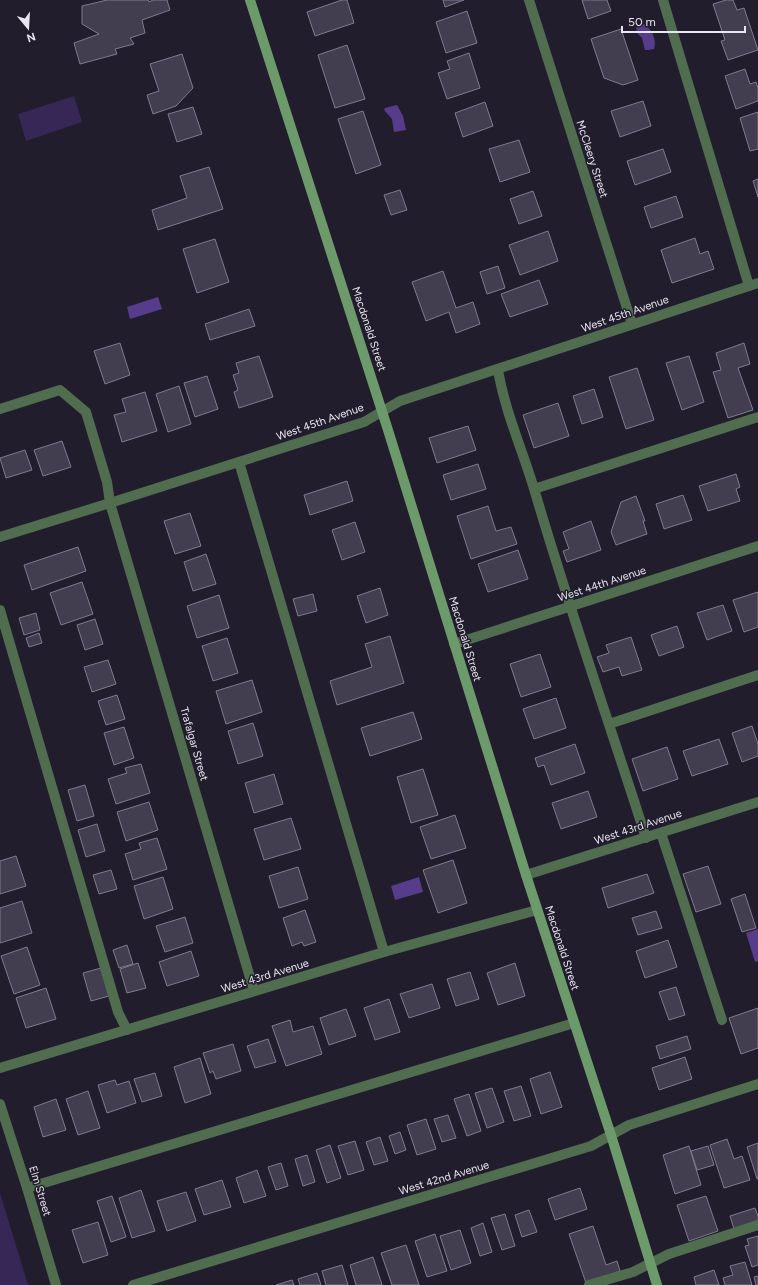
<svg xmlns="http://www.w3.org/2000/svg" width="758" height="1285" viewBox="0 0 758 1285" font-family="Figtree,sans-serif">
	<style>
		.green { fill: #362757 }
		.water { fill: #573c8b }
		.building { fill: #423e50; stroke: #7f7b8e }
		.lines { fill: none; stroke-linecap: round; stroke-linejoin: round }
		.lane { stroke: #516d4f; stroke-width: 10 }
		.street { stroke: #516d4f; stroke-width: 10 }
		.secondary { stroke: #6c9a6a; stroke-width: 10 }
		.labels { text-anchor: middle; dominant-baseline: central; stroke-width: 3; stroke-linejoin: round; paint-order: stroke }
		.street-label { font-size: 11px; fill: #e8e6f1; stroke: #211d2c }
	</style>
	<rect width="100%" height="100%" fill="#211d2c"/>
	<path class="green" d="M74,96l8,26 -56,19 -8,-27z
		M0,1193l28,92h-28z"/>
	<path class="water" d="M643,24c9,4 14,16 11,25l-6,1h-3l-3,-12 -5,-5 -1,-5 3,-3z
		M397,105l6,11 3,14 -12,2 -2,-13 -8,-9 1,-2z
		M158,297l4,12 -32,10 -3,-12z
		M419,877l4,15 -28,8 -4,-14z
		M758,929v32l-3,1 -9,-29z"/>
	<path class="building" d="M107,0h41l1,2 4,-2h14l3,10 -28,10 3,13 -15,5 4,6 -19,5 2,5 -37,10 -6,-21 25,-9 -17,-10v-18z
		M342,0h5l7,23 -39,13 -8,-24z
		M443,0h21l-19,7z
		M582,0h25l4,11 -23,8z
		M726,0h7l4,10 7,-2 14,42 -30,10 -7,-19 4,-1 -12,-36z
		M467,11l10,32 -31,10 -10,-31z
		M621,29l17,51 -15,5 -19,-7 -13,-39z
		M347,45l18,54 -30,9 -17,-53z
		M469,53l11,35 -33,11 -9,-26 12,-4 -3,-8z
		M182,54l11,34 -17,18 -23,8 -6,-19 12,-4 -9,-27z
		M745,69l5,15 6,-2 2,6v13l-22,8 -11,-33z
		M643,101l8,25 -31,11 -9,-26z
		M485,102l8,24 -30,11 -8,-24z
		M193,107l9,27 -25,8 -9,-28z
		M363,111l18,54 -25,9 -18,-55z
		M758,112v37l-8,2 -10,-33z
		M519,140l11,32 -30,10 -11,-33z
		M663,149l8,23 -36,13 -8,-24z
		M209,167l14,42 -65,21 -6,-20 35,-12 -7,-22z
		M758,179v18l-5,-16z
		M400,190l7,20 -16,5 -7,-20z
		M533,191l9,25 -23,8 -9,-25z
		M676,196l7,21 -32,11 -7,-21z
		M548,231l10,30 -38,14 -11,-30z
		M695,238l5,16 8,-3 6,18 -42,14 -11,-33z
		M215,239l14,43 -32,11 -14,-44z
		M498,266l7,22 -18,6 -7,-22z
		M443,271l13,37 17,-6 7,22 -24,9 -7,-21 -23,9 -14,-39z
		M539,280l9,24 -38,13 -9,-23z
		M249,309l6,17 -45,14 -5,-16z
		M120,343l10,32 -25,9 -11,-33z
		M744,343l6,21 -12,4 15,42 -25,8 -15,-46 8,-2 -5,-17z
		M259,356l14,41 -34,11 -5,-16 4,-2 -5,-15 6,-2 -3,-10z
		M689,356l15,46 -22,8 -16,-47z
		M637,368l17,52 -28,9 -17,-52z
		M207,376l11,33 -23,8 -11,-34z
		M179,386l12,38 -23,8 -12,-38z
		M594,389l9,28 -21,7 -9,-28z
		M145,392l12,39 -35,11 -8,-27 12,-3 -4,-13z
		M558,403l11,33 -35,12 -11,-33z
		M468,426l8,24 -39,13 -8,-25z
		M62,441l9,26 -28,9 -9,-26z
		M25,450l7,20 -26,8 -6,-20z
		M478,464l8,25 -35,11 -8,-25z
		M736,474l4,13 -4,2 4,12 -32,10 -9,-25z
		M347,481l6,20 -43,14 -6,-20z
		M683,495l9,25 -28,9 -8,-25z
		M636,496l9,25h-2l4,13 -31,11 -5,-13 10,-30z
		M488,506l8,25 15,-4 6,17 -46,15 -14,-43z
		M190,513l11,33 -26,8 -11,-33z
		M591,521l10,29 -34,12 -4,-11 6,-2 -6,-17z
		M355,522l10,30 -23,8 -10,-30z
		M78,547l8,24 -54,19 -8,-25z
		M518,550l10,29 -40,13 -10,-28z
		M206,554l10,30 -23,7 -9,-29z
		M82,582l11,32 -32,11 -11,-32z
		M380,588l8,27 -22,8 -9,-27z
		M758,592v35l-14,5 -11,-32z
		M313,594l4,17 -19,5 -5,-17z
		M219,595l10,33 -32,10 -10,-32z
		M723,605l9,26 -25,9 -10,-27z
		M36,613l4,17 -16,5 -5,-17z
		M95,619l8,25 -18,6 -8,-25z
		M677,626l7,21 -25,9 -8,-21z
		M39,633l3,10 -13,4 -3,-9z
		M390,636l14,47 -67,22 -7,-24 42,-14 -7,-23z
		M631,637l11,33 -20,6 -3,-9 -16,5 -6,-15 12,-4 -3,-8z
		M227,638l11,35 -25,8 -11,-35z
		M540,654l11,33 -30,10 -11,-33z
		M108,660l8,24 -24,8 -8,-25z
		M252,680l10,32 -36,12 -10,-33z
		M117,695l8,24 -19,6 -8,-24z
		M556,698l10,30 -32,11 -11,-30z
		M413,712l9,27 -52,17 -9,-28z
		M253,723l10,33 -25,8 -10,-33z
		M752,726l6,18v12l-16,6 -10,-29z
		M124,727l10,31 -20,7 -10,-32z
		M719,739l9,25 -36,12 -9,-25z
		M575,744l10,29 -34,12 -7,-20 -6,2 -3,-9z
		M667,747l11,32 -35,12 -11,-32z
		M141,764l9,29 -34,11 -8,-25 19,-6 -2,-5z
		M423,769l15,46 -27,8 -14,-46z
		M274,774l9,30 -29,9 -9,-30z
		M85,785l9,31 -17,5 -9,-31z
		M588,791l9,26 -36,12 -9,-26z
		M149,802l9,28 -32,11 -9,-29z
		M455,815l11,33 -35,11 -11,-32z
		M291,818l10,31 -37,11 -10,-31z
		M97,824l8,27 -19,6 -8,-27z
		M157,838l10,31 -34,11 -8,-26 16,-5 -2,-6z
		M16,856l10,30 -26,8v-33z
		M453,860l14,43 -29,10 -15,-43z
		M708,866l13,38 -25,8 -13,-38z
		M298,867l10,32 -29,9 -10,-32z
		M111,870l6,19 -18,5 -6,-19z
		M647,874l7,19 -46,15 -6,-20z
		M163,877l10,32 -29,10 -10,-33z
		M745,894l11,34 -14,4 -11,-33z
		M22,901l10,32 -32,10v-35z
		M305,910l11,32 -12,4 -2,-4 -10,4 -9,-28z
		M656,911l6,17 -24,7 -6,-17z
		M185,917l8,26 -28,9 -9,-26z
		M668,940l9,27 -32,11 -9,-27z
		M127,945l6,19 -14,4 -6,-18z
		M27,947l13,38 -26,9 -13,-38z
		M191,951l8,25 -32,10 -8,-24z
		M138,963l8,25 -19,5 -7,-24z
		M515,963l10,33 -27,9 -11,-32z
		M101,968l8,28 -18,5 -8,-28z
		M470,972l9,27 -23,7 -9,-27z
		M432,984l8,24 -31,10 -9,-24z
		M676,987l9,28 -16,5 -10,-28z
		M46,988l10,31 -30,9 -10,-30z
		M389,999l11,33 -25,8 -11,-32z
		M758,1008v40l-17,6 -12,-36z
		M346,1009l10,27 -27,9 -9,-27z
		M290,1020l3,12 20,-6 9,28 -36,12 -14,-40z
		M687,1036l4,13 -31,10 -4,-13z
		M268,1039l8,23 -21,6 -8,-22z
		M233,1044l8,27 -25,8 -3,-8 -3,2 -7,-20z
		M685,1057l7,22 -33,11 -7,-22z
		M200,1058l11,36 -26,9 -11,-36z
		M550,1072l12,35 -21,7 -11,-35z
		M155,1073l7,23 -20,6 -8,-23z
		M115,1080l2,5 12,-4 7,22 -29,10 -9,-28z
		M521,1086l10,30 -17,5 -10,-30z
		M492,1088l12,34 -17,6 -12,-35z
		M88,1091l12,37 -22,7 -12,-36z
		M469,1094l12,37 -14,5 -13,-37z
		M56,1099l10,31 -23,7 -9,-30z
		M448,1115l8,23 -14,4 -8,-23z
		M426,1119l10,30 -19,6 -10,-30z
		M400,1132l6,18 -11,4 -6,-18z
		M380,1137l8,24 -14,4 -8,-23z
		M727,1139l7,20 8,-3 8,24 -26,8 -14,-43z
		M355,1141l9,29 -16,5 -10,-29z
		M758,1143v36h-1l-10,-32z
		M330,1145l11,33 -14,5 -11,-33z
		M689,1146l12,39 -26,9 -12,-39z
		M708,1146l6,19 -17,5 -6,-19z
		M307,1155l8,27 -12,4 -8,-27z
		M281,1163l7,23 -12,4 -8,-23z
		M257,1170l9,26 -22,7 -8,-25z
		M222,1180l9,27 -27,8 -9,-26z
		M580,1188l7,21 -32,11 -7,-21z
		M141,1190l14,41 -23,7 -13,-40z
		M186,1192l10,29 -29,10 -10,-30z
		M112,1196l14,41 -15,5 -14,-41z
		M706,1196l12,35 -29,10 -12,-36z
		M755,1208l3,8v5l-24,8 -4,-13z
		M529,1210l8,22 -15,5 -7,-22z
		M505,1214l10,32 -13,4 -11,-32z
		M98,1222l10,33 -25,8 -11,-33z
		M483,1223l9,29 -12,4 -9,-28z
		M593,1226l13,39 11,-4 3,10 -34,12 -17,-49z
		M460,1230l11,33 -20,7 -11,-34z
		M435,1234l12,37 -20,6 -12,-36z
		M758,1236v29l-6,2 -7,-21 4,-1 -2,-6z
		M406,1245l13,40h-27l-11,-32z
		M373,1257l9,28h-26l-6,-20z
		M745,1262l7,23h-27l-2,-7 10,-3 -3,-9z
		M342,1265l6,20h-22l-4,-14z
		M714,1270l5,15h-23l-2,-8z
		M317,1273l4,12h-21l-2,-6z
		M758,1276v9h-2l-2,-8z
		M292,1280l2,5h-18z"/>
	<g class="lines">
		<path class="lane" d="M663,0l86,286
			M498,370c7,42 25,81 37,122 34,116 74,230 111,346
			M0,409l60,-19 26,22 21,70 3,21
			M239,462l145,490
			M534,489l224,-72
			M0,610l118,402 9,18
			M609,724l149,-49
			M661,833l61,187
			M27,1188l547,-165
			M589,1285l44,-13 36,-18 89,-29"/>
		<path class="street" d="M529,0l103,324
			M110,503l144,488
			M0,537l110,-34 254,-81 36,-21 358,-118
			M454,644l304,-98
			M526,875l232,-73
			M0,1068l384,-116 153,-42
			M0,1104l27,84 29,97
			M133,1285l458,-139 38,-21 129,-41"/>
		<path class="secondary" d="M250,0l138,430 138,445 85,260 46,150"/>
	</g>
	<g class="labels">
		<g class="street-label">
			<text transform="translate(592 159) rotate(72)">McCleery Street</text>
			<text transform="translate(625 314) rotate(-19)">West 45th Avenue</text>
			<text transform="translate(369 329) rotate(72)">Macdonald Street</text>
			<text transform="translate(320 422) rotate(-19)">West 45th Avenue</text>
			<text transform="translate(602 584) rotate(-18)">West 44th Avenue</text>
			<text transform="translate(465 639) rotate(73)">Macdonald Street</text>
			<text transform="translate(194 744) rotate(74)">Trafalgar Street</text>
			<text transform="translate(638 827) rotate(-18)">West 43rd Avenue</text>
			<text transform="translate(562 948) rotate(72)">Macdonald Street</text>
			<text transform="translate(265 976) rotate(-17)">West 43rd Avenue</text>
			<text transform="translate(444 1178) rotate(-17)">West 42nd Avenue</text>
			<text transform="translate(40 1191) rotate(73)">Elm Street</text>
		</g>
	</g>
	<g transform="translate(28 28) rotate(162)" stroke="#211d2c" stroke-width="3" paint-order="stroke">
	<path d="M0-3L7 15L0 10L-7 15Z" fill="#e8e6f1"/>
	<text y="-6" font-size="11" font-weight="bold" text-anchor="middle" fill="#e8e6f1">N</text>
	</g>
	<path d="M622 26v6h123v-6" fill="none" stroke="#e8e6f1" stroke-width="2"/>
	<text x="628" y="26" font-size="12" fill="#e8e6f1" stroke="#211d2c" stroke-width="3" paint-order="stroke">50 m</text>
</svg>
